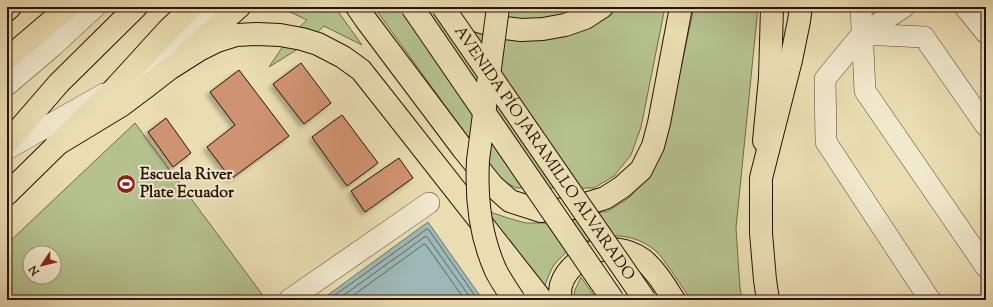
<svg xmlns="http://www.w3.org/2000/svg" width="993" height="307" viewBox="0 0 993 307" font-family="'Sorts Mill Goudy',serif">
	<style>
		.green { fill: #b5c28e; stroke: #6f6a4a; fill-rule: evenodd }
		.water { fill: #9db9b7; stroke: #6f7670 }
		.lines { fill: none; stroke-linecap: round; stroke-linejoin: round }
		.shore { stroke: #63655e; stroke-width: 1 }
		.building { fill: #d09371; stroke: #291106; filter: url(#shadow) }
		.minor-casing { stroke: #594431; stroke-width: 22 }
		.major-casing { stroke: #291106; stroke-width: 24 }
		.highway-casing { stroke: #291106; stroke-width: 24 }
		.minor { stroke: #f1e9cd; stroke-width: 21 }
		.major { stroke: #eaddb2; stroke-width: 22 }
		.highway { stroke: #eaddb2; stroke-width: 22 }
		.major-bridge-casing { stroke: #291106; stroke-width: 24; stroke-linecap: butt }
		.highway-bridge-casing { stroke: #291106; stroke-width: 24; stroke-linecap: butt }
		.major-bridge { stroke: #eaddb2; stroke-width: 22 }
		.highway-bridge { stroke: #eaddb2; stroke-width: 22 }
		.labels { text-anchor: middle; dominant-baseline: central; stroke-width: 4; stroke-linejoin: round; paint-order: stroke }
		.street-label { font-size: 16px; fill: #291106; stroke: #f1e9cd }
		.poi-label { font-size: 16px; font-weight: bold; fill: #291106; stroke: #f1e9cd; text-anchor: start }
	</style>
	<defs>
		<filter id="shadow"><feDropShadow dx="-3.5" dy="3.5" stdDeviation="2" flood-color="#0004"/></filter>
	</defs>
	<rect width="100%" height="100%" fill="#eaddb2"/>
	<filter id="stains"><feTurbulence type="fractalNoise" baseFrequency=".005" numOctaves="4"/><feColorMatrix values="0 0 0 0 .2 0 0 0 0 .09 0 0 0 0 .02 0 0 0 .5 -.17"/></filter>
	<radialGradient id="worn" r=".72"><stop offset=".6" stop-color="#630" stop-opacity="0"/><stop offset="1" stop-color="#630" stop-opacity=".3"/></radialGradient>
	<path class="green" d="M255,7h90l-6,6 23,32 -38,-19 -21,20 -34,21 21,-31 17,-16 -19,-9z
		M374,7h291l-24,120 -10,28 -17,21 -20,12h-78l-16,-9 -10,-11z
		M694,7h64l-22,221 4,60 2,12h-51c-9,-13 -17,-26 -26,-38 -2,-3 -5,-7 -8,-10 -30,-27 -78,-19 -103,13 -4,6 -8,18 -11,25l-72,-96 22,19 18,6 15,4h18l64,-12 22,-14 19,-23 16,-32z
		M135,123l129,174 -4,3h-253v-56zM30,253h24v24h-24z
		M581,277l16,23h-24l2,-10z"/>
	<path class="water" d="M428,222l55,78h-162z"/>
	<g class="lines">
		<path class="shore" d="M328,300l99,-71 2,1 49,70
			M337,300l89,-64 1,1 45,63
			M347,300l77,-56 2,1 39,55"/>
	</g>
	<path class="building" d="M301,63l30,40 -27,21 -31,-40z
		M239,70l50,66 -58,43 -24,-32 28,-22 -25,-33z
		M342,115l36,48 -31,23 -35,-49z
		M166,118l25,35 -18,14 -25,-35z
		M399,158l14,20 -48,34 -14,-21z"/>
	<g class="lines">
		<defs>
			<path id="minor" d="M861,7l4,84 121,176
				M904,7l-42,27 -37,45 1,63 104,158
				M965,7l21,26
				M862,34l62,3 62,89
				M132,76l21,-14 28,-24 33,-31
				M7,85l46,-39 42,-39
				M7,149l97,-55
				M289,300l140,-97"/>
			<path id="major" d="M357,7l9,13 97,129 30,37 17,15 31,10 28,-2 36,-11 17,-11 19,-17 12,-24 6,-23 22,-116
				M455,7l16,12 27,8 23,3 22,-1 22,-4 20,-7 17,-11
				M7,10l3,-3
				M188,52l51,-45
				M7,59l61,-52
				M764,141l6,-63 2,-71
				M7,143l52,-60 77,-76
				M7,194l109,-107 52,-57 24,-23"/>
			<path id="highway" d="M56,145l66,-40 24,-18 23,-18 30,-19 18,-9 19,-6 21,-1 23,1 22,4 16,5 25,13 18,13 19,24 162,206
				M560,300c0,-5 0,-11 1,-15 3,-10 10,-18 18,-24 4,-2 7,-5 10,-7 17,-9 39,-5 53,5 14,11 23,27 32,41
				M768,300l-3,-20 -4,-47v-55l30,-118 8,-39 2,-14"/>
		</defs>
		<use href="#minor" class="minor-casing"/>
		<use href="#major" class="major-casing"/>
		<use href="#highway" class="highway-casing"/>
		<use href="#minor" class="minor"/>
		<use href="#major" class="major"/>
		<use href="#highway" class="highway"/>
		<defs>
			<g id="major-bridge">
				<path d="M412,7l201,293"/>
				<path id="s1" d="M443,7l202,293"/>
			</g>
			<path id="highway-bridge" d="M498,7l-20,153c-2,37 2,76 18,111 5,10 12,20 18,29"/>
		</defs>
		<use href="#major-bridge" class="major-bridge-casing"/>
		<use href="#highway-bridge" class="highway-bridge-casing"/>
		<use href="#major-bridge" class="major-bridge"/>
		<use href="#highway-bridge" class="highway-bridge"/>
	</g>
	<defs>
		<symbol id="stadium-disc" viewBox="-11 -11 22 22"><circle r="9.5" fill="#8f2418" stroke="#f1e9cd"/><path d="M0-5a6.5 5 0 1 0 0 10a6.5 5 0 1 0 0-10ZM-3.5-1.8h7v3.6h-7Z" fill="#fff"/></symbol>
	</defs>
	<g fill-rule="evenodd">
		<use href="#stadium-disc" x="115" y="173" width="22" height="22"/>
	</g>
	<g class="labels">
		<g class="street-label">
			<text stroke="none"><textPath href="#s1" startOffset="178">AVENIDA PÍO JARAMILLO ALVARADO</textPath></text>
		</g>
		<g class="poi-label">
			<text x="140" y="175">Escuela River<tspan x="140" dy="18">Plate Ecuador</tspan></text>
		</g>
	</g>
	<rect width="993" height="307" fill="none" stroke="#eaddb2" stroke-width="24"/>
	<rect x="8" y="8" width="977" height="291" fill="none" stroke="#291106" stroke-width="2"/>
	<rect x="12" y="12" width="969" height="283" fill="none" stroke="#291106"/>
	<g transform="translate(42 265) rotate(235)"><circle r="19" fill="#f1e9cd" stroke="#a1937d"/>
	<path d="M0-3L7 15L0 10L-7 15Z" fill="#8f2418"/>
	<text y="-6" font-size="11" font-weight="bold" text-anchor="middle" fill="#291106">N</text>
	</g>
	<rect width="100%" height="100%" filter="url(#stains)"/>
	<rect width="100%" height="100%" fill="url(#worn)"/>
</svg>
